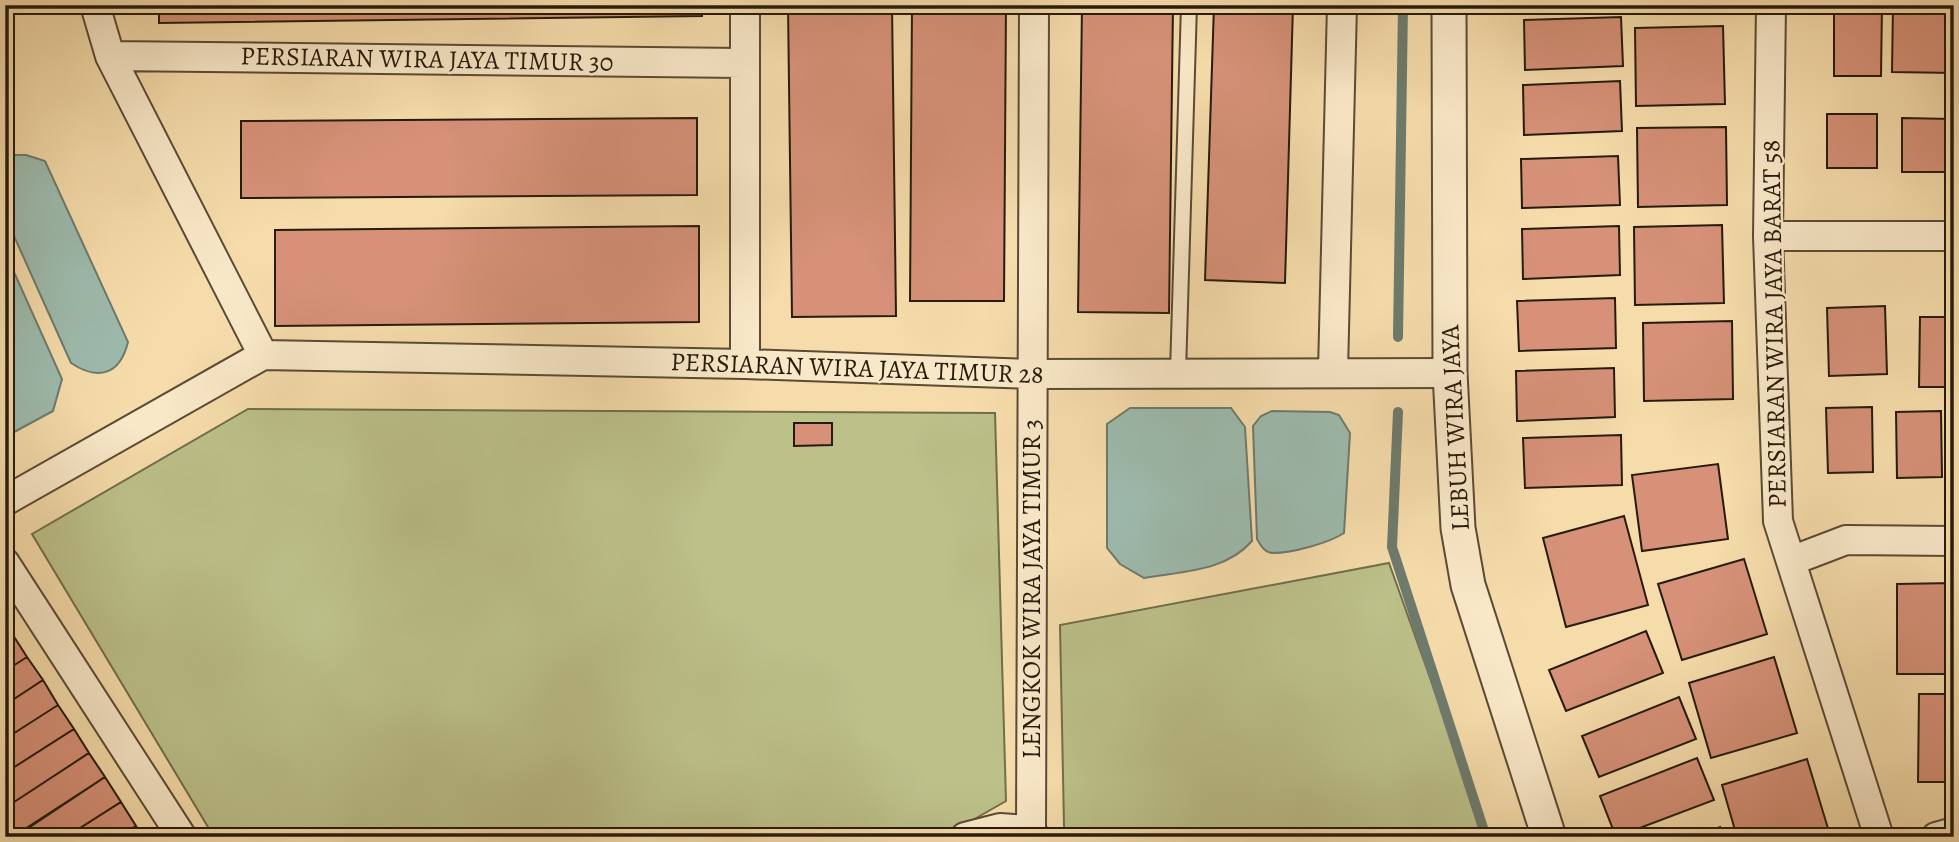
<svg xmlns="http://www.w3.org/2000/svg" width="1959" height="842" viewBox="0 0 1959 842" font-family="Alegreya,serif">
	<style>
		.green { fill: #bcc089; stroke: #716e4a; stroke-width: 2 }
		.water { fill: #9dbbae; stroke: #6d7b6d; stroke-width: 2 }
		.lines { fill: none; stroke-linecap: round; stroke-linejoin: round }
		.stream { stroke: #6d7b6d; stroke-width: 10 }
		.building { fill: #d69178; stroke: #261b0c; stroke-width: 2 }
		.service-casing { stroke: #5a4b34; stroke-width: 18 }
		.minor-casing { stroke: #5a4b34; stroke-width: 32 }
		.tertiary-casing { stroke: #5a4b34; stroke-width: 37 }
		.service { stroke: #f9e8c8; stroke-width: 14 }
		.minor { stroke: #f9e8c8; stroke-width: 28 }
		.tertiary { stroke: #f9e8c8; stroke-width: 33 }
		.labels { text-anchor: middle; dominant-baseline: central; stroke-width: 5; stroke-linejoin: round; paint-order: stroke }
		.street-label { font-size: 26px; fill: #261b0c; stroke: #f9e8c8 }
	</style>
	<rect width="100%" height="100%" fill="#f6dcab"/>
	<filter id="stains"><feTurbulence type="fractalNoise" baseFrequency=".00286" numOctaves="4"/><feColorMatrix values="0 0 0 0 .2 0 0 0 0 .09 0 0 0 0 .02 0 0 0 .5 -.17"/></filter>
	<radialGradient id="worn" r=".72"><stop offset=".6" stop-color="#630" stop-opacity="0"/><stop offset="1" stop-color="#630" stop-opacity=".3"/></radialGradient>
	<path class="green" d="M248,409l747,4 11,388 -63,36h-729l-182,-303z
		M1389,563l98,274h-418l-5,-11 -4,-201z"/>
	<path class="water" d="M5,155h21l19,6 83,181c-8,33 -30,39 -57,21l-66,-147z
		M5,252l57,127 -9,32 -48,26z
		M1130,408h101l14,19 7,114c-27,31 -70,30 -108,37l-24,-14 -13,-16v-124z
		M1272,411l58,1 9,3 11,18 -6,100c-15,10 -52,20 -71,20 -8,0 -12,-7 -16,-14l-4,-113 8,-10z"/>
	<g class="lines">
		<path class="stream" d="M1398,337l5,-332
			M1398,412l-6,135 94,290"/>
	</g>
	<path class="building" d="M159,5h543v11l-543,7z
		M788,5h104l4,311 -104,1z
		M912,5h94l-2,296h-94z
		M1082,5h91l-4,308 -91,-1z
		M1214,5h79l-8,278 -80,-3z
		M1644,5h39l-38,4z
		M1834,5h48l-1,71h-47z
		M1893,5h61v68l-62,-1z
		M1621,17l2,49 -98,4 -1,-50z
		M1723,26l2,78 -89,2 -1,-78z
		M1620,81l2,50 -98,4 -1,-50z
		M1827,114h50v54h-50z
		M697,118v77l-456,3v-77z
		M1902,118l50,1v53h-50z
		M1726,127l1,78 -89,2 -1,-79z
		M1618,156l2,49 -98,3 -1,-49z
		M1722,225l2,78 -89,2 -1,-78z
		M699,226v96l-424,4v-96z
		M1619,226l1,49 -97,4 -1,-50z
		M1615,298l1,50 -97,3 -2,-50z
		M1885,306l2,68 -58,2 -2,-68z
		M1920,317h34v70h-35z
		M1732,321l1,78 -89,2 -1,-78z
		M1614,368l1,49 -98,4 -1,-50z
		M1872,407l1,65 -45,1 -2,-65z
		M1941,411l1,66 -45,1 -1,-66z
		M794,423h38v22l-38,1z
		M1621,435l1,50 -97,3 -2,-50z
		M1718,464l10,75 -86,12 -10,-76z
		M1624,516l24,89 -82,22 -23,-89z
		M1744,559l23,75 -85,26 -24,-76z
		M1954,583v91h-57v-90z
		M1646,631l17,42 -97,38 -17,-41z
		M11,632l16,25 -22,14v-35z
		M27,657l16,23 -38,25v-34z
		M1774,657l23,76 -86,25 -22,-75z
		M43,680l15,25 -53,34v-34z
		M1919,694h35v88h-36z
		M1679,697l17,42 -97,38 -17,-41z
		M58,705l16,24 -69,44v-34z
		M74,729l15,24 -84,55v-35z
		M89,753l16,24 -91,59 -9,-14v-14z
		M1697,758l17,42 -98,37 -16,-41z
		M1807,759l23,76 -93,2 -15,-52z
		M105,777l16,25 -55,35h-51z
		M121,802l15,24 -17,11h-53z
		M136,826l7,11h-24z
		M1720,827l3,10h-28z"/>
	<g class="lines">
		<defs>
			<path id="service" d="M1178,372l11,-367"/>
			<path id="minor" d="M95,5l15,51 153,299
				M745,5v359
				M1034,5l-3,825 4,7
				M1771,5l-3,231 10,285 101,316
				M110,56l633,7
				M1768,236h186
				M1333,371l9,-366
				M5,501l258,-146 482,9 285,10 420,-1
				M1791,561l55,-21 108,1
				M5,563l177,274
				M965,837l35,-9 31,2
				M1936,837l18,-5"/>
			<path id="tertiary" d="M1449,5l1,368 8,155 10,57 81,252"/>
		</defs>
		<use href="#service" class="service-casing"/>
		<use href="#minor" class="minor-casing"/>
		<use href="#tertiary" class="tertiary-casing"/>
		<use href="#service" class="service"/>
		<use href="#minor" class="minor"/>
		<use href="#tertiary" class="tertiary"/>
	</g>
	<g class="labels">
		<g class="street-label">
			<text transform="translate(427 59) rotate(1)">PERSIARAN WIRA JAYA TIMUR 30</text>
			<text transform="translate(1774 324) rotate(-91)">PERSIARAN WIRA JAYA BARAT 58</text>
			<text transform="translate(857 368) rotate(2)">PERSIARAN WIRA JAYA TIMUR 28</text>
			<text transform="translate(1455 428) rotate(-93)">LEBUH WIRA JAYA</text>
			<text transform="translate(1031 589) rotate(-90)">LENGKOK WIRA JAYA TIMUR 3</text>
		</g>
	</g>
	<rect width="1959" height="842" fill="none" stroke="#f6dcab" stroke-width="28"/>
	<rect x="7" y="7" width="1945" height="828" fill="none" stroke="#261b0c" stroke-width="3.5"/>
	<rect x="14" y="14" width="1931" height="814" fill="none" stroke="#261b0c" stroke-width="2"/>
	<rect width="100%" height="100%" filter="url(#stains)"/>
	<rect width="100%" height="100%" fill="url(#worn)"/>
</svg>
